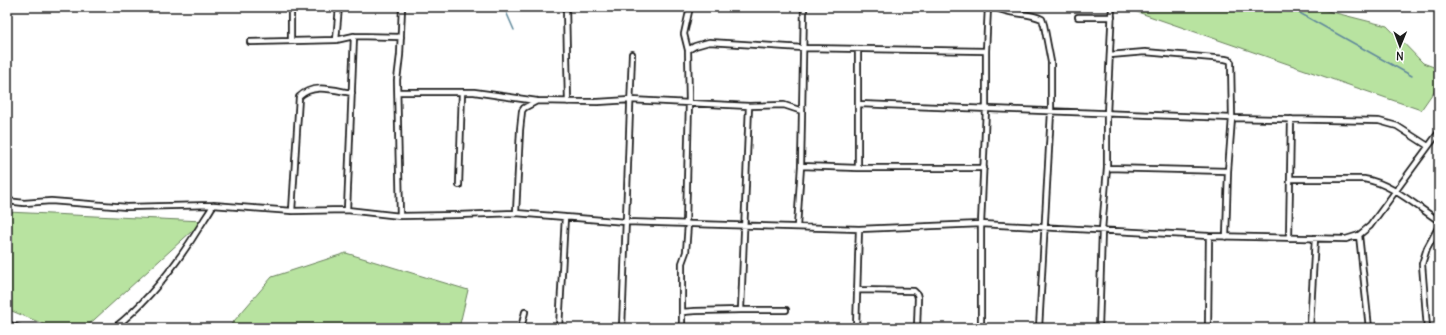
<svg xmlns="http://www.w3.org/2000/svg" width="1446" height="335" viewBox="0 0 1446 335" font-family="Delius,sans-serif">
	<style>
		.green { fill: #b8e3a0; stroke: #6a805e }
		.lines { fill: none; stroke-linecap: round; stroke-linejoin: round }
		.stream { stroke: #60899b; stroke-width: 1.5 }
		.minor-casing { stroke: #1c1c1c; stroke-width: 8 }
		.minor { stroke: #fff; stroke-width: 4.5 }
	</style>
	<rect width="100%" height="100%" fill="#fff"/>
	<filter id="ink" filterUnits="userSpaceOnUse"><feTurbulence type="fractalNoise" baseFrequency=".025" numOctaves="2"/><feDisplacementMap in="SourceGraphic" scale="8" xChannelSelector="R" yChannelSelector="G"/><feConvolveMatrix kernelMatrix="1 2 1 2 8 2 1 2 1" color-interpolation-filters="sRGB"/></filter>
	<g filter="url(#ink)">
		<path class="green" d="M1123,7h189l75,19 36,37 16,6v15l-18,26z
			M7,212l196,9 -118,107h-32l-46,-19z
			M346,253l122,37 -9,38h-231l44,-51z"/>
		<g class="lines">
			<path class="stream" d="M504,7l10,23
				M1289,7l123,69"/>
			<defs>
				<path id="minor" d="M339,7l-3,33 18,-4 -7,174
					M566,7l2,95
					M995,7c14,8 32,5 47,12l2,6 7,37v50l-12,216
					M1078,17h34
					M354,36l47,1
					M291,40v-33
					M250,42l86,-2
					M688,50l7,-4 14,-4 94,6 183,3
					M1110,55l35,-3 80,7 4,1 2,2 1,56 -4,53 -2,66
					M398,92h76l63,9 61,1 32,-2 119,6 35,-1 18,6
					M859,104l373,14 147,3 18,5 31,20
					M801,166l57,2h126
					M858,168v-119
					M1107,168l121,3
					M1290,179h74c27,4 52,27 75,42
					M459,185l3,-93
					M7,201l17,2 27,-2 76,6 86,-2
					M292,211l7,-114c14,-14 34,-7 53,-4
					M516,213l4,-83 2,-19 2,-3 13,-7
					M400,216l-3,-136 3,-25 2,-48
					M686,224l3,-122 -1,-52 -4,-16 6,-27
					M797,227l4,-61 3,-159
					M1359,235l10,93
					M1289,238l2,-119
					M857,290l57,1 3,3 1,4 -1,30
					M741,310h45
					M682,312l13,-1 46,-1 8,-204
					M7,324l12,4
					M114,328c35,-27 67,-70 90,-108 3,-5 7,-10 9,-15l79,6 55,-1 53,6 58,-1 58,-2 110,9 233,7 122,-5 5,-115v-58l2,-44
					M521,328l4,-16
					M559,328l6,-111
					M622,328l10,-274
					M682,328v-65l4,-11 2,-28
					M856,328l3,-99
					M981,328v-104l228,12 137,3 13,-4 11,-9 69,-94
					M1099,328l3,-98 5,-62v-54l5,-107
					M1208,328l1,-92
					M1310,328l5,-90
					M1427,328l-5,-64 5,-16 12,-22"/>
			</defs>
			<use href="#minor" class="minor-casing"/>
			<use href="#minor" class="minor"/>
		</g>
	</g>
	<rect width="1446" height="335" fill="none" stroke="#fff" stroke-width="24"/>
	<rect x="12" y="12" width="1422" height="311" fill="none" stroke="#1c1c1c" stroke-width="1.5" filter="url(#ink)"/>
	<g transform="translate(1400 46) rotate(181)" stroke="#ffffff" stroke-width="3" paint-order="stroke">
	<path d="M0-3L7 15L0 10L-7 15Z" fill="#1c1c1c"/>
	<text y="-6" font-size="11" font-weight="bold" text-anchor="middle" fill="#1c1c1c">N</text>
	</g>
</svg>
